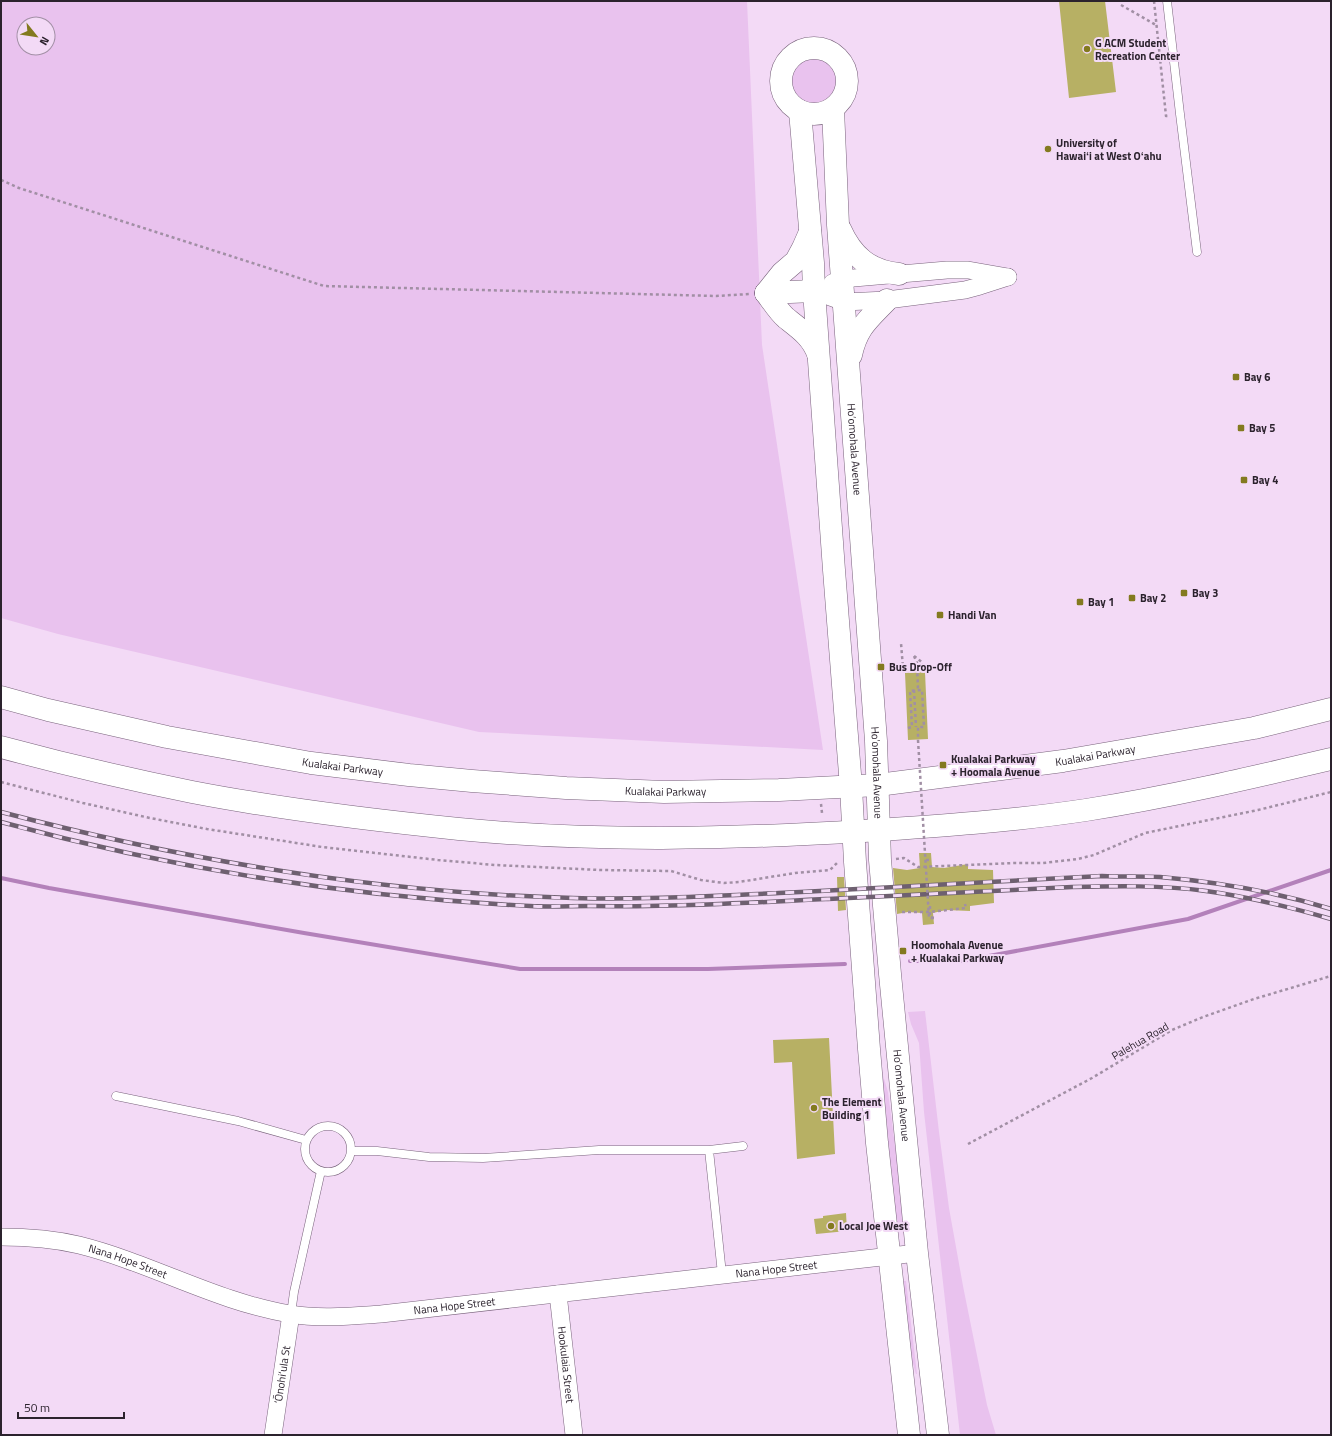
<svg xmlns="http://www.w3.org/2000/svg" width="1332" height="1436" viewBox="0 0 1332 1436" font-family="'Titillium Web',sans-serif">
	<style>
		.green { fill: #e9c2ee; fill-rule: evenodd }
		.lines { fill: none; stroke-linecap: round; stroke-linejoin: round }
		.stream { stroke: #b381ba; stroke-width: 4 }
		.building { fill: #b7b064 }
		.lane-casing { stroke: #79637c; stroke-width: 9 }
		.street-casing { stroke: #79637c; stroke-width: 18 }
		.secondary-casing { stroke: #79637c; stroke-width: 23 }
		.path { stroke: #a18fa4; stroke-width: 2.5; stroke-dasharray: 3 3; stroke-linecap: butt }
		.lane { stroke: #fff; stroke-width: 8 }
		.street { stroke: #fff; stroke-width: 17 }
		.secondary { stroke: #fff; stroke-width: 22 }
		.rail-casing { stroke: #6e6070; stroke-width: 4.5 }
		.rail { stroke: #f3daf6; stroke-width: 3; stroke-dasharray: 9; stroke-linecap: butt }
		.path-bridge { stroke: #a18fa4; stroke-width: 2.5; stroke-dasharray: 3 3; stroke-linecap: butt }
		.poi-dot { fill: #837a1f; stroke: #f3daf6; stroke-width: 1.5 }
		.labels { text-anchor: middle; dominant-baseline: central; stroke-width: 4; stroke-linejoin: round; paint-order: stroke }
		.poi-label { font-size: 11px; font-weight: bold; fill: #2b222d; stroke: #f3daf6; text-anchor: start }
		.street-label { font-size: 11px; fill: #2b222d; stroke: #f3daf6 }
	</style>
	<rect width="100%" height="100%" fill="#f3daf6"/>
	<path class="green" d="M1,1h746l15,344 61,405 -344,-18 -421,-98 -57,-16zM24,24h24v24h-24z
		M787 81a27 27 0 1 1 54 0a27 27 0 1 1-54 0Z
		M925,1011l14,121 10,76 14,78 24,119 9,30h-36l-36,-323 -5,-69 -8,-19 -3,-12z
		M879,1049l3,23 6,20 17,130 -3,5h-9z
		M900,1281h6l11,93h-1l-8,-27z"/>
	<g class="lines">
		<path class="stream" d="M1,878l48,10 255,45 216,36h188l137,-5
			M910,961h52l226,-42 143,-49"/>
	</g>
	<path class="building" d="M1059,1h46l11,91 -47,6z
		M925,672l3,67 -20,1 -3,-67z
		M919,853h12l1,14 12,1 24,-4v5l25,1 1,33 -24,3v5l-24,-1 -13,3 1,11 -11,1 -1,-12 -14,-1 -11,2 -4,-46 14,2 13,-2z
		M837,877h7l2,33 -8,1z
		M829,1038l6,116 -38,5 -5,-97 -18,1 -1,-23z
		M846,1213l1,18 -31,3 -2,-15 9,-1v-2z"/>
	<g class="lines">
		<defs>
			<path id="lane" d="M1167,1l13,113 17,138
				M116,1096l122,25 68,19
				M305 1149a23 23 0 1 1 46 0a23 23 0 1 1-46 0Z
				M709,1150l13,124
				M351,1151h26l52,6 54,1 116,-8h110l34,-4
				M291,1314l3,-22 27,-121"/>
			<g id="street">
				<path d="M832,283l10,-4 105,-9h21l40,7"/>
				<path d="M814,291l30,11 43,-2 78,-10 15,-4 28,-9"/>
				<path id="s1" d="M1,1237c26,0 53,2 78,8 72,18 138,57 211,69 30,5 61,2 91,0l536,-61"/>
				<path id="s2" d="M558,1294l16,141"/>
				<path id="s3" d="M273,1435l18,-121"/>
			</g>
			<g id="secondary">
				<circle cx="814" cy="81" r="33"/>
				<path id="s4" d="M833,109l5,116 38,516 4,119 10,114 27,279 21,182"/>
				<path d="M800,111l13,152 1,28 20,279 17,217 4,75 14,187 8,94 32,292"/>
				<path d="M840,229c12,27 29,42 59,45"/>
				<path d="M766,293c6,8 13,19 20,25 14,11 26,19 32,36"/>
				<path d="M766,293l16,-20 14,-12 7,-13 7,-16"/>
				<path d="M766,293l48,-2"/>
				<path d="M851,355c6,-28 18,-36 36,-55"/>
				<path id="s5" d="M1,697l47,13 119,27 144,26 98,12 63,6 94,7 98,4 115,-2 99,-5 185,-24 191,-33 77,-19"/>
				<path d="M1,747c63,17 127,32 191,45 88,17 178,28 267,37 135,13 271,10 405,2 75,-5 149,-10 222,-21 83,-13 164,-32 245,-51"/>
			</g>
		</defs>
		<use href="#lane" class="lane-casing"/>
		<use href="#street" class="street-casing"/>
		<use href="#secondary" class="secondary-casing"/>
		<path class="path" d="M1154,1l12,115h4
			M1121,5l35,20
			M1,180l18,8 305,98 392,10 33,-2
			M914,656l3,7 1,27
			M914,656l9,7 -5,9
			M888,669l15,-1 -2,-25
			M914,690l2,37
			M908,728l4,-1 -2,-36 12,-1 2,37h-6v13
			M1,782l82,21 67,15 57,11 115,18 116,13 57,5 105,5 71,1 30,9 23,3 15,-1 56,-9 35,-3 7,-7
			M821,804l1,9
			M896,859l8,-1 14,9 96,-4h29l35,-4 16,-4 51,-22 113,-23 73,-18
			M926,860h6
			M930,906v11l4,1
			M902,912h27l37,-4 -1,-4
			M968,1144l124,-66 80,-48 31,-13 51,-18 77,-23"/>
		<use href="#lane" class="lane"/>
		<use href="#street" class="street"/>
		<use href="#secondary" class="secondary"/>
		<defs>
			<path id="rail" d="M1,812c187,49 379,81 572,86 69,2 138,-2 206,-5 108,-5 216,-12 323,-17 20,1 39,0 58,1 58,5 116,15 171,32
				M1,822c172,47 351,75 529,84 20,1 40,0 60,0 79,1 158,-3 238,-7 81,-4 162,-8 244,-12 44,-1 89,-2 134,4 43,6 84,16 125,28"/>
		</defs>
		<use href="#rail" class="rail-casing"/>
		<use href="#rail" class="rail"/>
		<path class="path-bridge" d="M918,740l11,178h5"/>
	</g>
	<g class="poi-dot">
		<circle cx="1087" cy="49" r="4"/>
		<circle cx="1048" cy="149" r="4"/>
		<rect x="1232" y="373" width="8" height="8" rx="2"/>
		<rect x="1237" y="424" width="8" height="8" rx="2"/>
		<rect x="1240" y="476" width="8" height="8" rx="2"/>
		<rect x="1180" y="589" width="8" height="8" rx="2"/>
		<rect x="1128" y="594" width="8" height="8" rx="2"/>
		<rect x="1076" y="598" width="8" height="8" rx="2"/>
		<rect x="936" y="611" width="8" height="8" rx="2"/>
		<rect x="877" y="663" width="8" height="8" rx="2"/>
		<rect x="939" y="761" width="8" height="8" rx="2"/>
		<rect x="899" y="947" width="8" height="8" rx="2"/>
		<circle cx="814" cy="1108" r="4"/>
		<circle cx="831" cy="1226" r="4"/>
	</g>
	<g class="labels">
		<g class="poi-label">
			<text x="1095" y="43">G ACM Student<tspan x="1095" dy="13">Recreation Center</tspan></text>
			<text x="1056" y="143">University of<tspan x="1056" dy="13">Hawaiʻi at West Oʻahu</tspan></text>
			<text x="1244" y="377">Bay 6</text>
			<text x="1249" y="428">Bay 5</text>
			<text x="1252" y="480">Bay 4</text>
			<text x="1192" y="593">Bay 3</text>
			<text x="1140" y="598">Bay 2</text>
			<text x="1088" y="602">Bay 1</text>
			<text x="948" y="615">Handi Van</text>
			<text x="889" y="667">Bus Drop-Off</text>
			<text x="951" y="759">Kualakai Parkway<tspan x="951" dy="13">+ Hoomala Avenue</tspan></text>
			<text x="911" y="945">Hoomohala Avenue<tspan x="911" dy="13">+ Kualakai Parkway</tspan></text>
			<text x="822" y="1102">The Element<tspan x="822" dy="13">Building 1</tspan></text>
			<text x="839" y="1226">Local Joe West</text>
		</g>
		<g class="street-label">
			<text stroke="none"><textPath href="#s4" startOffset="341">Ho’omohala Avenue</textPath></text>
			<text stroke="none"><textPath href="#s5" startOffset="1105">Kualakai Parkway</textPath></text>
			<text stroke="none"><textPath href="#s5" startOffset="349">Kualakai Parkway</textPath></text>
			<text stroke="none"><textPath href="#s4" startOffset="665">Ho’omohala Avenue</textPath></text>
			<text stroke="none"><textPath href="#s5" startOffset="673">Kualakai Parkway</textPath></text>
			<text transform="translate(1140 1041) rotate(-30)">Palehua Road</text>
			<text stroke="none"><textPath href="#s4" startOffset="989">Ho’omohala Avenue</textPath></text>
			<text stroke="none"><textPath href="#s1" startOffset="130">Nana Hope Street</textPath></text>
			<text stroke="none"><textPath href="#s1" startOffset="790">Nana Hope Street</textPath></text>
			<text stroke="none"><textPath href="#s1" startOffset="466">Nana Hope Street</textPath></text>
			<text stroke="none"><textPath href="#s2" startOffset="71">Hookulaia Street</textPath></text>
			<text stroke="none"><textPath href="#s3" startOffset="61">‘Ōnohi‘ula St</textPath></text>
		</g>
	</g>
	<rect width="1332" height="1436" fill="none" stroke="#2b222d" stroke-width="4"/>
	<g transform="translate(36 36) rotate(120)"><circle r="19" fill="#f3daf6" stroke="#a390a6"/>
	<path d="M0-3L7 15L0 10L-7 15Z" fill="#837a1f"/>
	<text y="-6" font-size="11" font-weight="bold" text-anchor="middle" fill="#2b222d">N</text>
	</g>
	<path d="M18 1412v6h106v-6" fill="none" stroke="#2b222d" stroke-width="2"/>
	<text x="24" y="1412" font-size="12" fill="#2b222d" stroke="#f3daf6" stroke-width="3" paint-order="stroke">50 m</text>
</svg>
